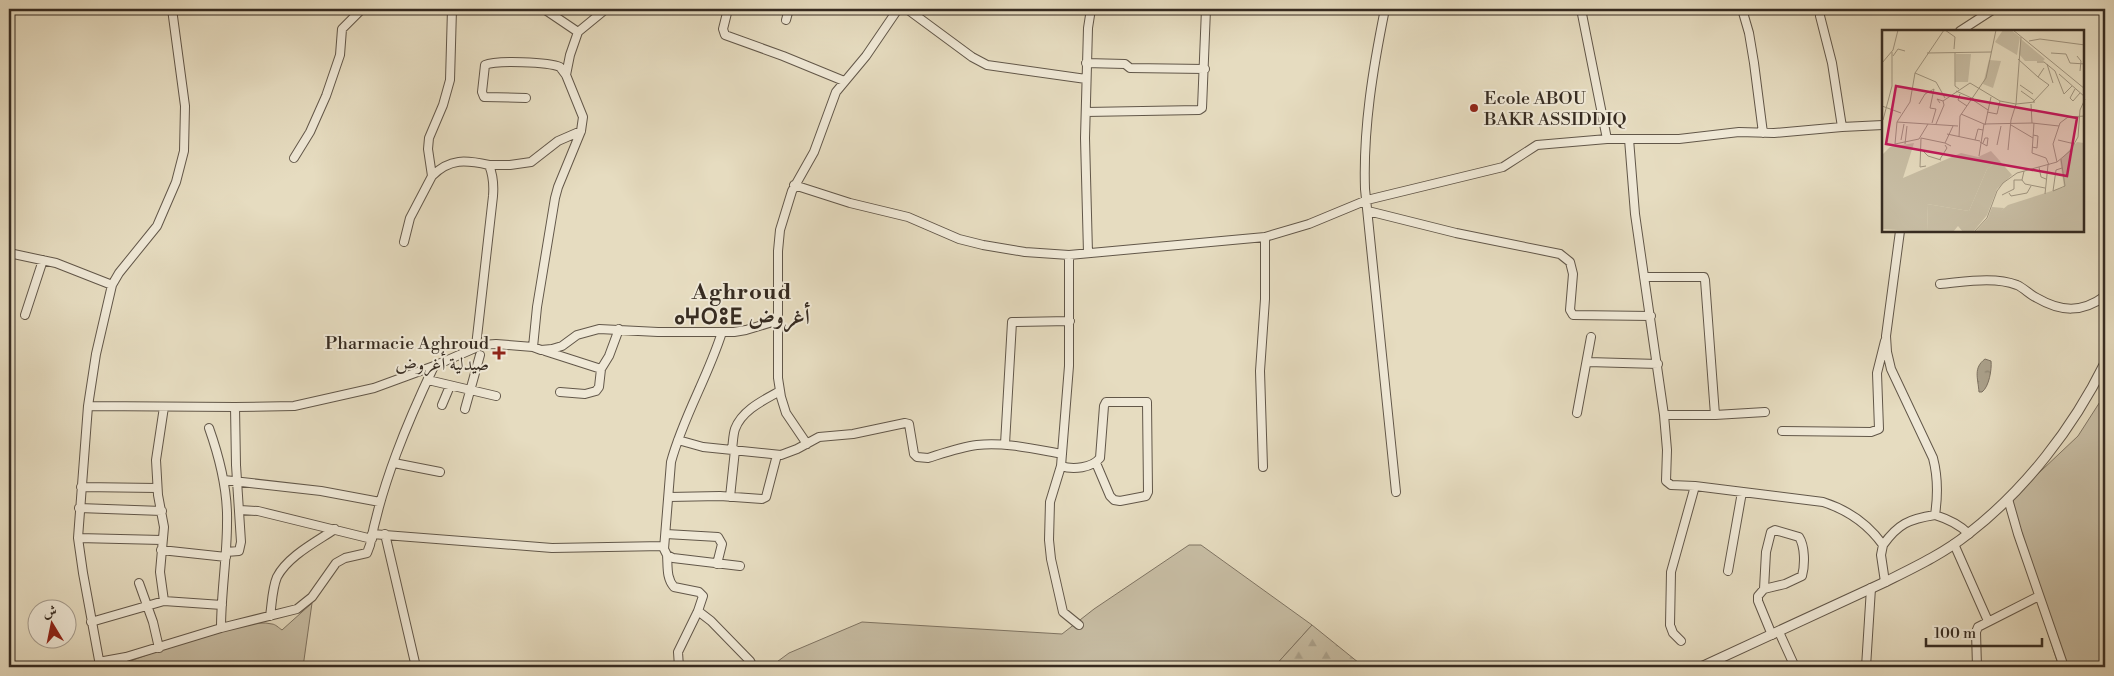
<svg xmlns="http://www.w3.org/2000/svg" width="2114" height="676" viewBox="0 0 2114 676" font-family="'Libre Bodoni',Amiri,'Noto Sans Tifinagh',serif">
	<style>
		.green { fill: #c8bea5; stroke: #7f7463 }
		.forest { fill: url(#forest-firs); stroke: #7f7463 }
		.water { fill: url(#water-ripples); stroke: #7c7160 }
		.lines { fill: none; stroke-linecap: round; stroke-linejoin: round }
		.minor-casing { stroke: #625749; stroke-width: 10 }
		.tertiary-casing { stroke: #625749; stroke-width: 11 }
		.minor { stroke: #efe8d6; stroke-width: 8 }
		.tertiary { stroke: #efe8d6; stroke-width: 9 }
		.poi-dot { fill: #8f2418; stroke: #efe8d6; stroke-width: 2 }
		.labels { text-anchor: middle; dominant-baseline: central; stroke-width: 4; stroke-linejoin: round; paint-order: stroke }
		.poi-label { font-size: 18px; fill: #362b21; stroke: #efe8d6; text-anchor: start }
		.district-label { font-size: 22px; font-weight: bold; letter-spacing: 1px; fill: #362b21; stroke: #efe8d6 }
		.inset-road { fill: none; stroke: #a09580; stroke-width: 1 }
		.view { fill: #c2185b; fill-opacity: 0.15; stroke: #c2185b; stroke-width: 2.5 }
		.inset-edge { fill: none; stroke: #362b21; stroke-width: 2.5 }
	</style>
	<defs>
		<pattern id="forest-firs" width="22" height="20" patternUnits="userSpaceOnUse" patternTransform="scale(1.25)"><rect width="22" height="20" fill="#c8bea5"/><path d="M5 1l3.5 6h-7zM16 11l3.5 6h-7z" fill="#aca38e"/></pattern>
		<pattern id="water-ripples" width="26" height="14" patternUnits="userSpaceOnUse" patternTransform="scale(1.25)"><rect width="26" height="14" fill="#aaa08a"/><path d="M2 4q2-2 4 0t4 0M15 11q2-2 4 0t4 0" fill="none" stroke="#8b8370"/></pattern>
	</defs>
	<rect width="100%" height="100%" fill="#e6dcc0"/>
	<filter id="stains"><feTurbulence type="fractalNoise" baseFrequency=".004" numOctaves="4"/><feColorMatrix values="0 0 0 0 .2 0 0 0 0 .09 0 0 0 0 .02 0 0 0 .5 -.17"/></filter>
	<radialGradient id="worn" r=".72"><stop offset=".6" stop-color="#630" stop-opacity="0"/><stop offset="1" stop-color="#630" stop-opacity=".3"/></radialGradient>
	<path class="green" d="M2105,394v273h-46l-53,-163 72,-68z
		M1189,545h12l111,80 -38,42h-504l19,-14 73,-31 200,12 32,-25z
		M312,603l-9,64h-189c32,-11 129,-51 158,-43 3,0 7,4 10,6z"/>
	<path class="forest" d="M1312,625l52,42h-90z"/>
	<path class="water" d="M1985,359l6,2c1,8 -2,26 -9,31h-3c-1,-14 -6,-24 6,-33z"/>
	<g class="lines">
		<defs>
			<path id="minor" d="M172,9l13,97 -1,45 -8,31 -19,44 -38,47 -7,12 -16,69 -8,52 -10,132 5,35 16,87 5,1 22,-4 95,-29 76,-19 15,-12 24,-34 9,-5 22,-5 3,-8c12,-62 37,-122 64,-179
				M452,9l-2,71 -7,25 -14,33 -1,11 4,27c18,-18 34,-16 57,-11 4,10 5,19 4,31l-17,150
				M544,9l34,23
				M728,9l-5,20 2,6 58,21 61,25
				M907,9l65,48 15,8 99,14
				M1385,9c-12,59 -22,119 -20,180l31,303
				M1581,9l26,130h72l60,-7 35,1 68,-6 41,-2
				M1742,9l7,24 5,30 9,70
				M1820,16l12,47 10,64
				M786,20l3,-11
				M1960,31l34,-22
				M1086,63l39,1 5,4 75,1
				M566,75l4,-20 8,-23 28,-23
				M526,98l-42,-1 -2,-5 3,-27c11,-5 64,-3 75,2l6,8 17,42 -2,14 -23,56 -3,11 -18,109 -4,40
				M1086,112l113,-2 3,-2 4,-99
				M1629,139l6,75 29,201 3,35 -1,31 5,4 24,1 128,16c25,8 45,22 60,43l-2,10 4,27
				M294,158l16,-26 16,-36 14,-41 2,-26 20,-20
				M489,165h21l21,-3 27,-21 23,-10
				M794,185l56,18 58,14 51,22 24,6 42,7 44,3 196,-18 44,-13 58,-24 136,-33 34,-22 70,-6
				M1368,211l88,22 104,21 10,8 3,12 -3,36 3,5 78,1
				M1900,231l-14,105 1,16 4,17 42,89c5,19 5,37 2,57 13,4 24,9 34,19
				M404,242l6,-24 22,-42
				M9,253l47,10 56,22
				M1088,253l-3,-115 3,-110 3,-19
				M1069,255v111l-8,100 -11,36 -1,38 2,19 12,53 16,13
				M1644,277h60l1,3 10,135h-51
				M1940,284c24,-2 54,-8 77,1 7,3 13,10 20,13 24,14 45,15 68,-2
				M25,315l18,-55
				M722,332c-14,45 -39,85 -51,130l-7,87 3,6 6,3 67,8
				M545,351l56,18 8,-13 10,-27
				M1588,362l70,2
				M428,380l68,16
				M560,392l25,2 11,-3 3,-4 2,-18
				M442,405l8,-19
				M88,406l147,1 59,-1 80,-18 60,-22 48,-21 14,-1 37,3 8,3 11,-1 10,-3 15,-11 22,-6 59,3h76l12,-2 33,-10
				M164,407l-8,53 2,35 6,32 -4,45 4,29
				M465,409l15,-54
				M1577,413l14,-76
				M1715,415l50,-3
				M209,428c11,31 19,62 18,95 0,35 -6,70 -6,105
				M1782,431l89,1 8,-3 -2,-56 8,-32
				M678,440l25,7 78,8 16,-6 22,-12 34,-3 52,-11 4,1 5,30 3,3 11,1c16,-5 33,-11 49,-13 29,-3 57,4 85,9
				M807,444l-21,-31 -5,-16 -3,-19v-127l2,-21 12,-39 22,-39 22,-60 30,-36 32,-47
				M1005,444l7,-122 58,-1
				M732,449c1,-6 1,-14 3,-20 7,-19 29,-29 45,-38
				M394,463l46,9
				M1061,466c12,4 31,2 39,-8l4,-52 2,-4h41l1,90 -2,4 -26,5 -6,-1 -4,-4 -14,-33
				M1263,467l-3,-96 5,-72v-62
				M224,480l97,11 59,11
				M81,487l76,1
				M669,497l51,-1 42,3 4,-2 11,-42
				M730,497l5,-47
				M2008,499l10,35 46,133
				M79,508l83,3
				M240,510l18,1 114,28
				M372,534l180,14 112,-2
				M385,534l31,133
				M666,534l52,3 4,7 -5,20
				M78,538l84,2
				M1954,544l34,77
				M1883,545c15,-21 26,-26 52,-30
				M161,550l65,7
				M226,552l13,-1 2,-9 -5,-77 -1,-58
				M667,555c1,11 -1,23 7,32l25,5 4,4 -5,15 -20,41 1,15
				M1728,571l14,-79
				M139,583l14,39 6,26
				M1764,589l2,-37 5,-20 4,-2 24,7c6,9 6,28 3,39l-17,8 -21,5 -6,7v5l14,34
				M698,611l13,10 39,40 3,6
				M270,616c2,-12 2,-27 7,-39 11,-21 39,-35 58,-48
				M91,622l73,-21 58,4
				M1779,632l16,35
				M1681,641l-8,-8 -3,-8 1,-53 24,-86
				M1866,667l5,-79
				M1977,667l-1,-35 2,-5 61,-31"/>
			<path id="tertiary" d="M1701,667l184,-85c28,-14 58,-28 83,-48 57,-44 105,-106 137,-171"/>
		</defs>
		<use href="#minor" class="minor-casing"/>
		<use href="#tertiary" class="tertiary-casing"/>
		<use href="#minor" class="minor"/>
		<use href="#tertiary" class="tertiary"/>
	</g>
	<g class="poi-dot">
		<circle cx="1474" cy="108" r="5"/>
		<path d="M496.5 345.5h5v5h5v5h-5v5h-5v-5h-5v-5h5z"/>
	</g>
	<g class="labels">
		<g class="poi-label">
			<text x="1484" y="98">Ecole ABOU<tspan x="1484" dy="21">BAKR ASSIDDIQ</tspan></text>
			<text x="489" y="343" text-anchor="end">Pharmacie Aghroud<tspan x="489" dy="21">صيدلية أغروض</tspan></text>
		</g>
		<g class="district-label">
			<text x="742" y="292">Aghroud<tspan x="742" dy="25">ⴰⵖⵔⵓⴹ أغروض</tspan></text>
		</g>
	</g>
	<g transform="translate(1882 30)">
		<rect width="202" height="202" fill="#e6dcc0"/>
		<path d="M139,9l24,20 -2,2h-18l-6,-7zM74,24h15l-3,28h-13zM107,30l12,1 -8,27 -10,-4zM195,112l7,1v89h-101l8,-13 17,-14 56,-18 -4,-27zM32,113l-11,35 58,-25 17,4 13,-6 8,9 -12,9 -18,42 -42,-7 1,28 -46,-3v-74l8,-8z" fill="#c8bea5"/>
		<path d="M117,130l13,15 -15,14 -10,26 -14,17h-10l-5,-6 -5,6h-25l-1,-28 42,7 18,-42zM110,177l12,1 -21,24h-8l13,-14z" fill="#c8bea5"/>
		<path d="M121,0h8l9,7 -3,18 -22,-13z" fill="#c8bea5"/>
		<path class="inset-road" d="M63,0l10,7 -1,12M131,0l72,59M139,7l-5,67 19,-2M147,11l11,-2 45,6M45,23l64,-1M73,23v33l4,3M169,23l15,1 4,9 15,1M11,26l5,-7 7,2M195,26l4,5 -1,10M136,29l20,18 6,-9M155,32h7l11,9 9,23 8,-8M0,33l11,-13 5,-20M165,34l6,19M33,43l21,9 9,16M177,44l26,23M138,55l13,9M193,59l-5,9 3,3 7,-8M74,61l18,8M139,61l14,10M78,64l-2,6 9,6M91,70l15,10M61,71l27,-18 30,18 16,3 -5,16 -3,30M151,72l16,-17 -11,-8M37,74l6,-10 9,-5 -4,19 6,1 -4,14M149,74l1,19 27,3M0,76l19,7M105,82l10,2 3,-13M79,84l23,10 48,-1M1,90l9,-34v-34M15,92l61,4M152,93l-2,30 14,5 3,7M46,94l-9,15 -24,5 2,-22 13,-20 5,-29 29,-43M54,94l8,-19 -1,-4 -6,-2 3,4M103,95l6,-28M129,95l22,13M65,104l33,7M77,107l1,-21 26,-38 10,-48M39,108l-1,29 6,-1M39,108l24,5M19,110l3,-16M93,110l3,-11 5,1M176,110l17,4M98,112l7,4 1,-8h-3l-2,5M23,114l2,-18M115,115l4,-19M69,116l-6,-3 8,-17M150,117l5,1 1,-12 -5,-1M40,120l6,6 13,4M97,126l5,-32M58,129l7,-11 -2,-3M179,129l4,27 -12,5 3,-21 6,-2M175,132l-4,-18 7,-21 8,-6 17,-1M157,137l2,10 5,2M140,150l3,4 20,4M127,163l2,3 16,-3 4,-7M163,164l3,-29M120,165l12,-6v-9h8l2,-9M92,202l13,-14 10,-27 6,-8 14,-10 40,-11 13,-11 8,-14 2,-27 5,-11"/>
		<path class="view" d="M14,56l181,32 -10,58 -181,-32z"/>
		<rect width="202" height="202" class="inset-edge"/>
	</g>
	<rect width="2114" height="676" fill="none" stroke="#e6dcc0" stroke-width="30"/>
	<rect x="10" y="10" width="2094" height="656" fill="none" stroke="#362b21" stroke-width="2.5"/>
	<rect x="15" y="15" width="2084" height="646" fill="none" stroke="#362b21"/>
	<g transform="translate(52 624) rotate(350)"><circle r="24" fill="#efe8d6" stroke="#a59c8e"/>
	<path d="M0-4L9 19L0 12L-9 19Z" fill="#8f2418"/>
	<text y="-8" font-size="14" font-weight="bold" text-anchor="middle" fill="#362b21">ش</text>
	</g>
	<path d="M1926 638v8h116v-8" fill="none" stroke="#362b21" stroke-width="2.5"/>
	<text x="1934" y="638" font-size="15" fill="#362b21" stroke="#efe8d6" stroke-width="4" paint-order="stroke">100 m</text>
	<rect width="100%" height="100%" filter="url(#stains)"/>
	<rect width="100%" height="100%" fill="url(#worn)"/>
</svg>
